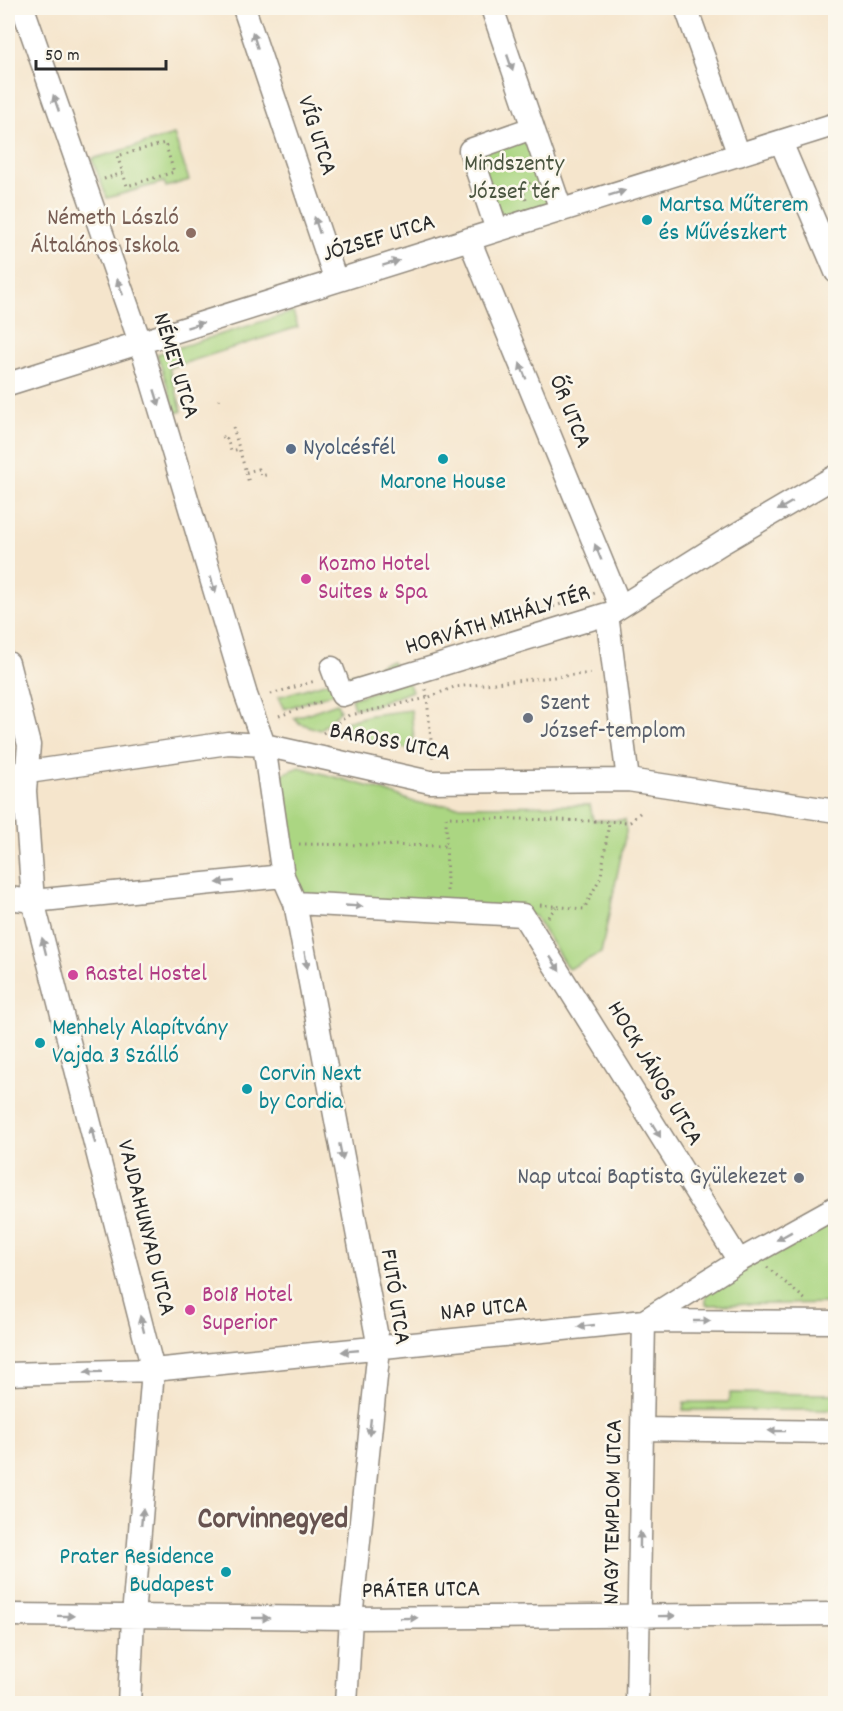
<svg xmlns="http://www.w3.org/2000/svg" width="843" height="1711" viewBox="0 0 843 1711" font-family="Dekko,sans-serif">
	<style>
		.green { fill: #abd682; stroke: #6b8056; stroke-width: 1.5 }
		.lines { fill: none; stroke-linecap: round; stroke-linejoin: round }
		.minor-casing { stroke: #90887c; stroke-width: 25 }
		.path { stroke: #90887c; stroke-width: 3; stroke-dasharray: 1.5 4.5; stroke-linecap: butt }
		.minor { stroke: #fff; stroke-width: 22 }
		.oneway { fill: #a0a0a0 }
		.culture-dot { fill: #0f9aa8; stroke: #fbf7ec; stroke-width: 2 }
		.education-dot { fill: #8d6e63; stroke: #fbf7ec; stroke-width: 2 }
		.service-dot { fill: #5c6f8a; stroke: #fbf7ec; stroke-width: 2 }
		.hotel-dot { fill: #d1479c; stroke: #fbf7ec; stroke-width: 2 }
		.worship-dot { fill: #6b7280; stroke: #fbf7ec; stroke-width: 2 }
		.labels { text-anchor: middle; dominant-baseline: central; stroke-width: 5; stroke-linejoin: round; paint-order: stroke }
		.street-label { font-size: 24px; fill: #2b2b2b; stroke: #fbf7ec }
		.park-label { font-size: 24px; fill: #4b5641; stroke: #fbf7ec }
		.culture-label { font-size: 24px; fill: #0d838f; stroke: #fbf7ec; text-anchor: start }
		.education-label { font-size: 24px; fill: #785e54; stroke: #fbf7ec; text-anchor: end }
		.service-label { font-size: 24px; fill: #4e5e75; stroke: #fbf7ec; text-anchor: start }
		.hotel-label { font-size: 24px; fill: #b23c85; stroke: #fbf7ec; text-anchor: start }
		.worship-label { font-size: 24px; fill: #5b616d; stroke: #fbf7ec; text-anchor: start }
		.district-label { font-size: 30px; font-weight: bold; fill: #675350; stroke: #fbf7ec }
	</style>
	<rect width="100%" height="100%" fill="#fbf7ec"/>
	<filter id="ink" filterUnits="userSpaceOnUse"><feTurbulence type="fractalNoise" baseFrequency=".0167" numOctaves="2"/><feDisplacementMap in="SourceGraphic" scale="12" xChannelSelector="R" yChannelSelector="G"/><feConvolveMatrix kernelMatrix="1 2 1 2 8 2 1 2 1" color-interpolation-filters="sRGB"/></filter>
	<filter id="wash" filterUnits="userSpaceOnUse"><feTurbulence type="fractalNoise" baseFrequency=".008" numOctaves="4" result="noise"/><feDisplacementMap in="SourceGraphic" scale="24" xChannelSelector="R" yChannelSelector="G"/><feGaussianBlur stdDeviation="1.35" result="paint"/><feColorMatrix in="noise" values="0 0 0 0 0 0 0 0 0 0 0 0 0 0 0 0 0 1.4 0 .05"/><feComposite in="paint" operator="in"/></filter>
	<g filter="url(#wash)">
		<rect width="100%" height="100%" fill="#f5e5cc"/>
		<path class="green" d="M532,128l29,82 -64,20 -27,-80z
			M174,135l15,45 -23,7 -2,-5 -57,16 -15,-39z
			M293,312l5,15 -129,41 13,43 -6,2 -19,-59z
			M393,661l3,7 -50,15 -1,-6z
			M407,680l5,11 -39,15 -19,2 -3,-9z
			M331,681l3,12 -50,16 -6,-12z
			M337,703l3,8 -20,19 -21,-7 -5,-5z
			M411,710l4,39 -17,-1 -60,-15 7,-11 26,-7z
			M299,767l82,23 36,13 39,3 134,-1 3,15h32l1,12 -25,121 -33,16 -33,-53 -234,-17 -5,-18 -16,-106z
			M835,1215v88l-129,2v-15z
			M834,1375h2l-1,35h-152l1,-8h45l1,-9 104,1z"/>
	</g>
	<g filter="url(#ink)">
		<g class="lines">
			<defs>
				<path id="minor" d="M23,8l117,334 106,353 18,50 19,131 12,27 84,445 -28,270 -5,86
					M244,8l92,273
					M492,8l69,202
					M686,8l53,147
					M781,142l55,130
					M497,230l-27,-80 62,-22
					M469,239l151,367
					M8,384l828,-260
					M609,614l113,-71 114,-67
					M8,663l21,82 -4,46 8,110 120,469 -20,247 -4,87
					M332,668l10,27 265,-81 21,166
					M8,775l220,-32 36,2 166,37 198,-2 208,31
					M8,898l25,3 250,-25
					M295,903l228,12 216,346
					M644,1321l95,-60 97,-54
					M8,1374l145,-4 491,-49 192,1
					M643,1429l193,3
					M8,1615l343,3 485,-4
					M637,1704l7,-383"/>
			</defs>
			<use href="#minor" class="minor-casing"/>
			<path class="path" d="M104,179l19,-6 -6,-17 48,-13 9,29 -47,14 -4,-13
				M526,200l-2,-6 6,-12
				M219,399l1,5
				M233,427l16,56
				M222,437l4,-1 5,15 9,-2
				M246,472l13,-3 2,7 5,-1
				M485,629l110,-36
				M426,689l1,9 27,-11 140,-14
				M271,694l44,-13
				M355,714l72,-16 6,63
				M279,716l44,-15
				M323,733l26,-18
				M299,844l148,2
				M447,891l-1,-74 184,5 12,-11
				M540,905l44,4 17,-33 8,-54
				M548,917l8,-10
				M767,1267l40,34"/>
			<use href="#minor" class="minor"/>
		</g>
		<defs><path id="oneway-solid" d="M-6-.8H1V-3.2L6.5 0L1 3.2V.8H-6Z" transform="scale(1.5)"/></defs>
		<g class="oneway">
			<use href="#oneway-solid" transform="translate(255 40) rotate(-108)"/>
			<use href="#oneway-solid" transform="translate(510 63) rotate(71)"/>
			<use href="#oneway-solid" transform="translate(56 103) rotate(-109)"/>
			<use href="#oneway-solid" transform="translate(617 193) rotate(-17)"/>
			<use href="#oneway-solid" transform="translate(317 225) rotate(-108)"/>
			<use href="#oneway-solid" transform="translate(391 263) rotate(-17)"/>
			<use href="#oneway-solid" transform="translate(120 287) rotate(-109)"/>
			<use href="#oneway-solid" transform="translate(195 325) rotate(-17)"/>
			<use href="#oneway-solid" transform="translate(523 371) rotate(-112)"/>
			<use href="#oneway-solid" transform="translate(157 398) rotate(73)"/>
			<use href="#oneway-solid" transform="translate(785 506) rotate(150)"/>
			<use href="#oneway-solid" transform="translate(598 552) rotate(-112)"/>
			<use href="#oneway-solid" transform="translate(213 585) rotate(73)"/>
			<use href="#oneway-solid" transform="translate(225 882) rotate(174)"/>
			<use href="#oneway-solid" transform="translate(354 906) rotate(3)"/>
			<use href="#oneway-solid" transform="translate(44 946) rotate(-104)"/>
			<use href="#oneway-solid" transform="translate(306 960) rotate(80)"/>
			<use href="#oneway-solid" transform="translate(555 964) rotate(57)"/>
			<use href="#oneway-solid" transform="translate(656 1130) rotate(59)"/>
			<use href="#oneway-solid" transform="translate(93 1135) rotate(-104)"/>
			<use href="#oneway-solid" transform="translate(341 1152) rotate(79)"/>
			<use href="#oneway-solid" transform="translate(784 1236) rotate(151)"/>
			<use href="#oneway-solid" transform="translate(702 1321)"/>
			<use href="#oneway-solid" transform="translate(142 1324) rotate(-104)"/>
			<use href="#oneway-solid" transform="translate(586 1326) rotate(174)"/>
			<use href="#oneway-solid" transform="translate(350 1351) rotate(175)"/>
			<use href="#oneway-solid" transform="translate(93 1372) rotate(178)"/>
			<use href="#oneway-solid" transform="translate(370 1427) rotate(96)"/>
			<use href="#oneway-solid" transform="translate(777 1431) rotate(-179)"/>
			<use href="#oneway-solid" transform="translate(142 1517) rotate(-85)"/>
			<use href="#oneway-solid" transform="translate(640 1540) rotate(-89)"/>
			<use href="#oneway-solid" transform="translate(66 1616) rotate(1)"/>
			<use href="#oneway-solid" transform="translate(667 1616) rotate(-1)"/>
			<use href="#oneway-solid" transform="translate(261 1618)"/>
			<use href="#oneway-solid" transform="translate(409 1618) rotate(-1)"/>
		</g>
	</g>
	<g class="culture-dot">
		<circle cx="647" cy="220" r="6"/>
		<circle cx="443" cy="459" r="6"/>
		<circle cx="40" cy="1043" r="6"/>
		<circle cx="247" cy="1089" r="6"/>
		<circle cx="226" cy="1572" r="6"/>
	</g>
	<circle class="education-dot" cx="191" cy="233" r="6"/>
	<circle class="service-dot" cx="291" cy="449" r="6"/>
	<g class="hotel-dot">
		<circle cx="306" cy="579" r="6"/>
		<circle cx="73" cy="975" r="6"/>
		<circle cx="190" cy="1310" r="6"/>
	</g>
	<g class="worship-dot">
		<circle cx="528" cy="718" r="6"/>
		<circle cx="799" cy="1178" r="6"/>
	</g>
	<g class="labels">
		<g class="street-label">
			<text transform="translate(316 136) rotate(72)">VÍG UTCA</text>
			<text transform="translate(379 239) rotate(-17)">JÓZSEF UTCA</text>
			<text transform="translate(175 366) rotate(73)">NÉMET UTCA</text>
			<text transform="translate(569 412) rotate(68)">ŐR UTCA</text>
			<text transform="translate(498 621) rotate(-17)">HORVÁTH MIHÁLY TÉR</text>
			<text transform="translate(390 743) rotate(11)">BAROSS UTCA</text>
			<text transform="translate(654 1074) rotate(59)">HOCK JÁNOS UTCA</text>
			<text transform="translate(145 1228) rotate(76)">VAJDAHUNYAD UTCA</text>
			<text transform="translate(394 1297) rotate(81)">FUTÓ UTCA</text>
			<text transform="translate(484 1310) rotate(-6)">NAP UTCA</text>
			<text transform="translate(614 1512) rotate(-89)">NAGY TEMPLOM UTCA</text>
			<text transform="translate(421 1591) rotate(-1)">PRÁTER UTCA</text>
		</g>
		<g class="park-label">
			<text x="514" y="165">Mindszenty<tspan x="514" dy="28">József tér</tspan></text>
		</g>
		<g class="culture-label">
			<text x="659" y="206">Martsa Műterem<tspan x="659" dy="28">és Művészkert</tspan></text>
			<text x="443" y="483" text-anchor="middle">Marone House</text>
			<text x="52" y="1029">Menhely Alapítvány<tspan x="52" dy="28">Vajda 3 Szálló</tspan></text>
			<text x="259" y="1075">Corvin Next<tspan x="259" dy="28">by Cordia</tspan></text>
			<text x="214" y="1558" text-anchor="end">Prater Residence<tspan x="214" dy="28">Budapest</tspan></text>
		</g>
		<g class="education-label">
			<text x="179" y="219">Németh László<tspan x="179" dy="28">Általános Iskola</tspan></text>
		</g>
		<g class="service-label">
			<text x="303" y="449">Nyolcésfél</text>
		</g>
		<g class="hotel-label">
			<text x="318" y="565">Kozmo Hotel<tspan x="318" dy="28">Suites &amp; Spa</tspan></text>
			<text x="85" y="975">Rastel Hostel</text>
			<text x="202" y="1296">Bo18 Hotel<tspan x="202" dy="28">Superior</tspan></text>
		</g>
		<g class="worship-label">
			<text x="540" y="704">Szent<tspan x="540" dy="28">József-templom</tspan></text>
			<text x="787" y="1178" text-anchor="end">Nap utcai Baptista Gyülekezet</text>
		</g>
		<g class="district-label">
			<text x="273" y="1521">Corvinnegyed</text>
		</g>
	</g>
	<rect width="843" height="1711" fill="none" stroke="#fbf7ec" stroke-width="30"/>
	<path d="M36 60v9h130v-9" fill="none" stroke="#2b2b2b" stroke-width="3"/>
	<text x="45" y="60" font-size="18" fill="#2b2b2b" stroke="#fbf7ec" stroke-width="4.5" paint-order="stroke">50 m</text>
</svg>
